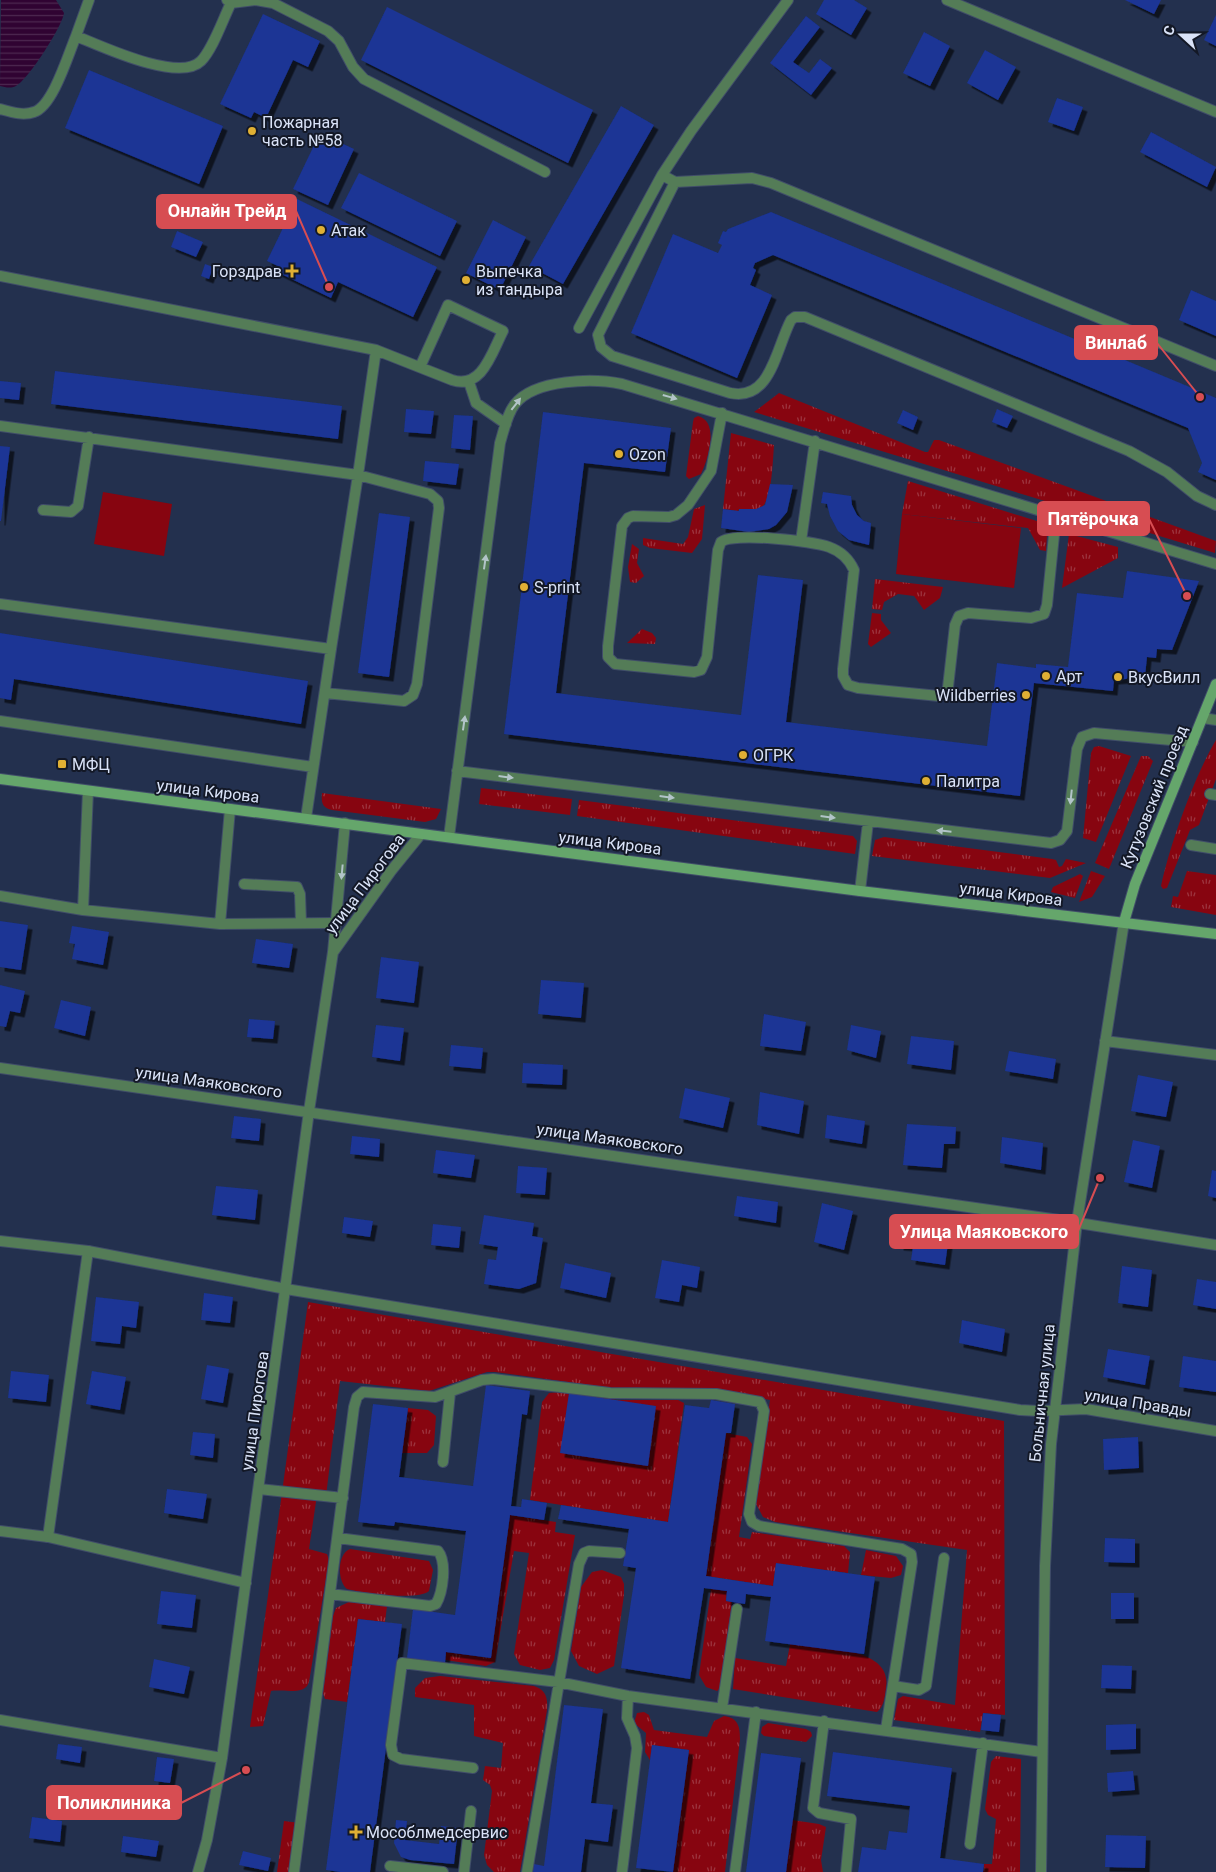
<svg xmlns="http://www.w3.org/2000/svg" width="1216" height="1872" viewBox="0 0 1216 1872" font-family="Roboto,sans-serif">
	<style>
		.grass { fill: url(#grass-tufts) }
		.garden { fill: #870510 }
		.water { fill: url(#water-rules) }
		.building { fill: #1a3495; filter: url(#shadow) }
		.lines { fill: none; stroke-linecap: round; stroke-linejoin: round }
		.lane-casing { stroke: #404d69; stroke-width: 12 }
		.street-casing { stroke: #404d69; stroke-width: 12 }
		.secondary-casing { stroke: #404d69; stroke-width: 12 }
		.lane { stroke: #547c57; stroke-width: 10 }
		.street { stroke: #547c57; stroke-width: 10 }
		.secondary { stroke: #65a66b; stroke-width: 10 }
		.oneway { fill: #b2c4c8 }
		.poi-dot { fill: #e0b034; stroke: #131826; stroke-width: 2 }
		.labels { text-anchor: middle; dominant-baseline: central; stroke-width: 4; stroke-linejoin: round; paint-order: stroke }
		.poi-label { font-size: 16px; fill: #dae3f8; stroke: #131826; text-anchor: start }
		.street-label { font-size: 16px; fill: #dae3f8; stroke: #131826 }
		.leader { fill: none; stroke: #d74d52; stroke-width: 2 }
		.callout-dot { fill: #d74d52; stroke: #131826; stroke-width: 2 }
		.callout { fill: #d74d52; stroke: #d74d52; stroke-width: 2 }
		.callout-label { font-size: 18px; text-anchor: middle; font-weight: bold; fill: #fff }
	</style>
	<defs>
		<pattern id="grass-tufts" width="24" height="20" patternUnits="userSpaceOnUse" patternTransform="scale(1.25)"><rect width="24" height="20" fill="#870510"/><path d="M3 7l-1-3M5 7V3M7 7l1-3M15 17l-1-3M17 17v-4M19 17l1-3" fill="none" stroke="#9d353f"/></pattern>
		<pattern id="water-rules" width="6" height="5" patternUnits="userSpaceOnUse" patternTransform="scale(1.25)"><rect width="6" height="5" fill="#300332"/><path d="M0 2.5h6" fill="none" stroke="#4d2850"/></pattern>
		<filter id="shadow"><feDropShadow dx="4.5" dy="4.5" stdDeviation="0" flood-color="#0009"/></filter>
	</defs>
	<rect width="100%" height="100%" fill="#23304e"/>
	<path class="grass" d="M779,393l146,59h3l6,-12h5l277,101 -1,12 -461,-141z
		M698,416c22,6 10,43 3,58l-12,5 -3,-3 7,-54 1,-4z
		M731,433l43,12c-1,12 -2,55 -12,62 -6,4 -16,2 -23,2l-1,2 -15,-2z
		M908,481l132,41 7,12 -1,17 -6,-1 -12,-22 -126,-14z
		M705,505l-3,34 -10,14 -42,-5 -7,-3v-7l40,6 5,-7 6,-28z
		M1069,534l49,13v11l-56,30z
		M632,544l7,5 -2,14 7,13 -8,7 -6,-1 -2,-15z
		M875,579l68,8 -3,11 -16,12 -10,-14 -16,-2 -14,8 -2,8 -10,-1z
		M872,613l9,1v6l10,13 -20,14 -3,-3z
		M642,629l10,4 4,5 -1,6 -28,-1z
		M1216,740v39l-17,46 -9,5 -23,58 -4,1 -2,-3c9,-42 33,-109 55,-146z
		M1099,746l32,10 -35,86 -13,-4 8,-85 3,-6z
		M1141,756h7l5,5 -44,108 -14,-6z
		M481,788l91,11 -2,16 -91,-11z
		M322,793l119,16 -5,10 -11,3 -93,-12c-10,-2 -11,-8 -10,-17z
		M579,800l274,36 4,5 -2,13 -278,-38z
		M884,837l168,22 4,1 3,7 3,-1 4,-7 20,4 -36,15 -178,-22 3,-16z
		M1091,871l14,5 -13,21 -13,5z
		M1187,871l29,4v40l-45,-8 2,-11 5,1z
		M1080,874l3,2 -8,22 -24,-6 2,-5z
		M308,1302l696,119 1,294 -22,-2 -3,19 -86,-12 4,-21 5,-3 52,9 12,-155 -192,-28 -12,-5 -8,-15 15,-102 -53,-10h-90l-132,-18h-8l-58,19 -89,-10 -14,115 -9,-1 -8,54 18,5 2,6 -20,122c-4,14 -26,7 -38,9l-8,35 -13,1z
		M561,1392l56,8h61l6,3 -16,119 -138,-22 12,-98 7,-9z
		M408,1408l20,2 8,6 -2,29 -7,8h-25z
		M726,1433l21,4 5,7 -13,93 11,2 2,-7 92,14 6,6 -2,21 -72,-9 -3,22 -67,-10z
		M510,1515l46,7 -1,10 20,3 -21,125 -4,8 -10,2 -20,-5 -6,-11 15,-101 -15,-2 -19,111 -9,4 -41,-6 1,-8 45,6z
		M350,1549l79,12 4,9 -4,21c-11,10 -67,2 -82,-2 -10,-8 -10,-35 3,-40z
		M866,1550l30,6 7,10 -2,9 -10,3 -30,-3z
		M602,1570l19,7 3,7v11l-10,71 -17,8 -18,-8 -8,-15 10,-64 11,-15z
		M711,1589l16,2 -1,10 6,1 -12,86 -3,3 -11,-4 -7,-12z
		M349,1602l38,4 -2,16 -27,-3 -11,83 -22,-3 -2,-6 10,-77 3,-8z
		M790,1644c28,4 103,2 96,43 -1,9 -2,20 -9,25l-144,-23 2,-31 51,8z
		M440,1676l94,10c12,4 14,12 13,24l-27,162h-26l-7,-7 -3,-10 8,-64 -2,-6 -7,-5 2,-14 16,2 2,-25 -29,-7v-31l-59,-8v-9l10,-10z
		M644,1712l5,3 5,15 53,7 7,-16 10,-5c14,2 16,10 16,23l-15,133h-52l16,-122 -37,-5 -2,15 -5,-8 1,-19 -12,-10 3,-10z
		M768,1723l38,6 5,3 1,4 -6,6 -42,-6 -3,-3 1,-6z
		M996,1756l25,3 -1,113h-37l1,-8h8l4,-45 -8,-4 -3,-6 6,-47z
		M792,1820l27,4 7,3 -5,33 2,12h-37z
		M284,1821l16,2 -6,49h-17z"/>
	<path class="garden" d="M103,492l69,12 -8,52 -70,-12z
		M902,514l119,14 -7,60 -118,-14z"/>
	<path class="water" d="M1,0h55l8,13c-2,14 -36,67 -48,73 -6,3 -11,1 -16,0z"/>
	<path class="building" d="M824,0h30l13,8 -16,27 -35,-21z
		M1125,0h36l-7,14z
		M387,7l206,103 -25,53 -207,-103z
		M263,14l57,27 -12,26 -15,-7 -27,58 -12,-6 -3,6 -31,-14z
		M1216,15v31l-12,-6z
		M806,16l14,11 -27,35 16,11 11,-14 12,9 -21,27 -41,-32z
		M924,32l26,14 -20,40 -27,-13z
		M985,50l31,17 -18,33 -31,-17z
		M89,70l134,56 -24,58 -134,-56z
		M1057,98l26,9 -9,24 -26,-9z
		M621,106l33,19 -91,159 -34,-18z
		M1151,132l65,35 -9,20 -67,-35z
		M320,133l34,16 -26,56 -35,-16z
		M359,173l98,48 -17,35 -99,-48z
		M297,199l140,68 -24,50 -75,-35 -7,16 -54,-26 3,-5 -13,-6z
		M771,212l445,186v82l-18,-8 4,-9 -14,-35 -415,-173 -18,8 -2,5 3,2 -6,15 22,10 -35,83 -106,-45 42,-99 45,19 4,-8 -4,-2 5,-12 3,1 2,-3z
		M493,220l33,17 -26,53 -34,-17z
		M177,231l26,11 -7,15 -25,-10z
		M205,264l8,3 -4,12 -8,-3z
		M1191,290l25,11v35l-37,-16z
		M55,371l287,35 -4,33 -287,-35z
		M0,381l21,2 -2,17 -19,-2z
		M406,409l28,2 -3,23 -27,-2z
		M997,409l16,7 -6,12 -15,-6z
		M903,410l15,7 -5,13 -16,-7z
		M543,412l128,16 -6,44 -81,-9 -28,230 185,22 17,-140 45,5 -17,142 201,24 10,-83 39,5v-4l32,3 9,-74 46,5 4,-27 72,10 -27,69 -15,-1 -1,9 -9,-1 -2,19 -10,-2 -9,5 -12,1 -1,11 -79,-8 -14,113 -516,-62z
		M454,415l19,1 -3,34 -19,-2z
		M0,446l10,1 -9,74h-1z
		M425,461l34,3 -3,21 -33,-4z
		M770,484l23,1 -6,27 -11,13 -7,4 -20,3 -28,-4 2,-19 16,2v-2h17l9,-4z
		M823,492l28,4 1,9 5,10 7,6 7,2 -2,22 -20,-5 -11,-9 -8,-15 -3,-12 -6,-1z
		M379,513l31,4 -21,160 -31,-4z
		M0,633l308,48 -7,43 -287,-45 -3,21 -11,-2z
		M0,921l28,4 -7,45 -21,-3z
		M72,926l37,6 -6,33 -31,-6 3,-15 -6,-1z
		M256,939l37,5 -4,24 -37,-5z
		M381,957l38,5 -5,41 -38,-5z
		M541,980l43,3 -3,35 -43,-4z
		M0,985l25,6 -5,22 -10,-2 -4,16 -6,-1z
		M61,1000l30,7 -6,29 -31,-8z
		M764,1014l42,8 -5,29 -41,-5z
		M249,1019l26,2 -2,18 -26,-2z
		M376,1025l28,3 -4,33 -28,-4z
		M851,1025l30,6 -5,27 -29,-8z
		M911,1036l43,5 -3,29 -44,-6z
		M451,1045l32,3 -2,21 -32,-3z
		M1009,1051l47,8 -3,20 -48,-8z
		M523,1063l40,2 -1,20 -40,-2z
		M1138,1075l35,7 -7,35 -35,-6z
		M685,1088l45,10 -7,30 -44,-10z
		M760,1092l44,9 -5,33 -42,-9z
		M827,1115l38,6 -3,23 -37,-6z
		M234,1116l27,3 -2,22 -28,-3z
		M907,1124l49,3 -1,17h-11l-2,24 -39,-3z
		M352,1136l28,3 -1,18 -29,-3z
		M1002,1137l41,6 -2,27 -41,-7z
		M1133,1140l27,6 -8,42 -28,-6z
		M436,1150l39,5 -4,23 -38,-5z
		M518,1166l29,2 -2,27 -29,-2z
		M1212,1170l4,1v27l-8,-2z
		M216,1186l42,4 -3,30 -43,-5z
		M737,1196l41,6 -2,21 -42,-7z
		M822,1203l31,8 -9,39 -30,-8z
		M484,1215l50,8 -2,13 11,2 -7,45 -17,6 -35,-5 4,-25 8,1 2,-13 -19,-3z
		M344,1217l29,4 -3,16 -28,-4z
		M903,1223l47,6 -5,36 -34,-5 2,-13 -14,-1z
		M433,1224l28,3 -2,21 -28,-3z
		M662,1260l38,7 -3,21 -15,-3 -3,17 -24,-4z
		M565,1263l46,10 -5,25 -46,-10z
		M1122,1266l30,4 -4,37 -30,-4z
		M1197,1279l19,3v27l-23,-4z
		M204,1293l29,4 -3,26 -29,-3z
		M96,1297l43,5 -3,26 -14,-2 -2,18 -29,-3z
		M962,1320l43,9 -3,23 -43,-9z
		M1108,1349l42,7 -5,29 -42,-8z
		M1183,1356l33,5v31l-37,-5z
		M207,1365l22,4 -6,34 -22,-4z
		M11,1371l38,4 -3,27 -38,-4z
		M92,1371l34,6 -6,33 -34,-6z
		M486,1385l44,6 -3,24 -5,-1 -11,92 10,1 1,-8 25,4 -3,17 -34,-5 -19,143 -45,-6 -1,11 -38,-5 6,-49 42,6 11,-84 -71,-9 -1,4 -36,-4 15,-118 35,4 -9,69 74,9z
		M569,1393l87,13 -8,60 -88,-13z
		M711,1400l24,4 -4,29h-5l-20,143 67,10 3,-23 99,14 -11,77 -99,-13 6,-44 -25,-3 -1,10 -19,-3 1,-10 -23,-3 -14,91 -69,-11 15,-100 -13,-2 6,-37 -71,-10 3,-14 107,17 17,-117 24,3z
		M193,1432l22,2 -2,24 -23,-3z
		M1138,1437l1,31 -35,2 -1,-31z
		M167,1489l40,5 -4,25 -39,-6z
		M1105,1538l30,1v24l-31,-1z
		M161,1591l35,4 -4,33 -35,-4z
		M1111,1593h23v26h-23z
		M358,1619l44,5 -32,248h-30l-14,-2z
		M154,1659l36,8 -6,27 -35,-7z
		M1102,1665l30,1 -1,23 -30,-1z
		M564,1705l39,4 -12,94 22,2 -5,37 -23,-3 -4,33h-48l1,-8 10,2z
		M983,1713l18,2 -2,17 -18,-2z
		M1136,1724v25l-30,1v-25z
		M58,1744l24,3 -2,16 -24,-4z
		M652,1745l37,5 -16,122 -37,-4z
		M833,1752l119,16 -12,90 44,6 -1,8h-125l4,-25 24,3 3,-19 18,2 3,-27 -83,-10z
		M761,1753l40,5 -15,114h-40z
		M157,1757l17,2 -4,24 -16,-2z
		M1133,1771l2,19 -27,2 -1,-19z
		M32,1817l30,4 -2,21 -31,-4z
		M396,1820l11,1 -2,19 34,4 2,-18 17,2 -4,36 -44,-4 -9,-3 -7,-14z
		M1106,1835l40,1 -1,32 -40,-1z
		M123,1836l36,5 -3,16 -35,-5z
		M243,1851l28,7 -3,13 -29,-6z"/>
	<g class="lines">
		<defs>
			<path id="lane" d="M231,3l25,-3 17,3 55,28 11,10 14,26 11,12 181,93
				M76,36l13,-36
				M0,109c11,3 23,7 34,3 19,-6 34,-57 42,-76 25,10 103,47 125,25 12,-12 22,-42 30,-58l-4,-3
				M662,175l13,7 -77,153 3,12 11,9 118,37c41,9 46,-45 61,-73l4,-3h10l324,134 38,21 30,24 19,9
				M675,182l77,-4 19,5 445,183
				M0,276l376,74 76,30c30,10 40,-28 51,-49l-55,-26 -28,62
				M579,328l83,-153 29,-44 97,-131
				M469,382l7,21 30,21
				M722,413l-11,58 -23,34 -12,10 -7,2 -36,-1 -5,2 -6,8 -14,120v11l7,7 79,8 7,-2 6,-13 11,-107 3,-8c11,-10 92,-1 108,5 11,4 20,12 25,23l-11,99v7l5,9 10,3 81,8 8,-5 1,-4 7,-62 4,-9 9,-3 63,5 13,-4 3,-9 9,-90
				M0,426l358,49 -27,174
				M43,510l28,2 7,-6 11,-69
				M801,541l14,-100
				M0,604l331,45 -25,169
				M325,693l79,8 9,-6 4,-11 22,-176 -1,-7 -8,-7 -72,-19 18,-125
				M1203,718l13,2
				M0,721l313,46
				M457,771l594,72 9,-3 7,-9 10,-82 5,-12 12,-4 99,9
				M1210,794l6,1
				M449,837l51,-394c4,-13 7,-29 15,-39 20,-25 78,-26 107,-20l594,180
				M1191,845l25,4
				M244,884l53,3 3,7 1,29
				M860,891l8,-69
				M0,896l83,14 137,14 117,-1
				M83,910l5,-119
				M220,924l10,-115
				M443,1462l7,-69
				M259,1489l84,9
				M48,1537l40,-286
				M330,1594l100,12 6,-2c7,-12 11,-42 2,-53l-100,-13
				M893,1686l26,4 7,-4 18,-128
				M722,1708l15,-99
				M824,1721l-11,87 6,5 32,6 -5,53
				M473,1768l-72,-9 -8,-4 -2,-10 11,-82 156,19 70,14 414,56
				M970,1844l13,-101
				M390,1866l53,6
				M294,1872l60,-465 3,-10 6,-5 72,5 47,-17 11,-1 117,14 106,1 44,8 4,9 -15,103 3,8 7,4 143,23 9,5 1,8 -26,167
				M464,1872l7,-61
				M527,1872l52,-308 5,-11 5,-2 31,2
				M622,1872l15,-124 -2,-12 -8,-18 1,-22
				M735,1872l21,-160"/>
			<path id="street" d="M947,0l269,112
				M334,951l57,-80 30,-37
				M1105,1041l111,14
				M0,1068l1066,153 150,24
				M0,1241l88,10 198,38 734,121 19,1 47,-2 130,22
				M0,1531l48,6 198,46
				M0,1720l222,38
				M198,1872l9,-32 15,-82 87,-647 24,-159 12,-129
				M1041,1872l4,-306 6,-122 26,-222 47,-300"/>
			<path id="secondary" d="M0,779l860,112 356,43
				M1124,922l11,-38 81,-200"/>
		</defs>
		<use href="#lane" class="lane-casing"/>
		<use href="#street" class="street-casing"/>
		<use href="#secondary" class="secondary-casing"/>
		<use href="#lane" class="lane"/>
		<use href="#street" class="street"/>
		<use href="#secondary" class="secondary"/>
	</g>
	<defs><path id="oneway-solid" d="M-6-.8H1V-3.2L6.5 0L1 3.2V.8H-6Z" transform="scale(1.25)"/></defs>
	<g class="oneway">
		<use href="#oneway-solid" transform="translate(670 397) rotate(16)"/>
		<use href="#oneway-solid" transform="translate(516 404) rotate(-52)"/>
		<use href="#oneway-solid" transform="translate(485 562) rotate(-82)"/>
		<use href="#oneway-solid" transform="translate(464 723) rotate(-82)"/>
		<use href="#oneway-solid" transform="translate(506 777) rotate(7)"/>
		<use href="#oneway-solid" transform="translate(667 797) rotate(7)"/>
		<use href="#oneway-solid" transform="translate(1071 797) rotate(96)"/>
		<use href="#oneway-solid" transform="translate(828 817) rotate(7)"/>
		<use href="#oneway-solid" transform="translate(944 831) rotate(-174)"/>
		<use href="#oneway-solid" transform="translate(342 872) rotate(95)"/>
	</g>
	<g class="poi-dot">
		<circle cx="252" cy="131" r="5"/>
		<circle cx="321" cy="230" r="5"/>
		<path d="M289.5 263.5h5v5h5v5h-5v5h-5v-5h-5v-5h5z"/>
		<circle cx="466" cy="280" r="5"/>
		<circle cx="619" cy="454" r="5"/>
		<circle cx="524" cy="587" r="5"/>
		<circle cx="1046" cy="676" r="5"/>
		<circle cx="1118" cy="677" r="5"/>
		<circle cx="1026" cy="695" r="5"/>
		<circle cx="743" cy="755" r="5"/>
		<rect x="57" y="759" width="10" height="10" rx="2.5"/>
		<circle cx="926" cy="781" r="5"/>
		<path d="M353.5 1824.5h5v5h5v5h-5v5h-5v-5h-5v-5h5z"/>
	</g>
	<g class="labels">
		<g class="poi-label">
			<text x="262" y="122">Пожарная<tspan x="262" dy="18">часть №58</tspan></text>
			<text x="331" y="230">Атак</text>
			<text x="282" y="271" text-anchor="end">Горздрав</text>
			<text x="476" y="271">Выпечка<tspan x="476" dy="18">из тандыра</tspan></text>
			<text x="629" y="454">Ozon</text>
			<text x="534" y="587">S-print</text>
			<text x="1056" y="676">Арт</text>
			<text x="1128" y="677">ВкусВилл</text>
			<text x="1016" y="695" text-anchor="end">Wildberries</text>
			<text x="753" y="755">ОГРК</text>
			<text x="72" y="764">МФЦ</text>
			<text x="936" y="781">Палитра</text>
			<text x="366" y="1832">Мособлмедсервис</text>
		</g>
		<g class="street-label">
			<text transform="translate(208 791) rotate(7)">улица Кирова</text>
			<text transform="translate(1154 797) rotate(-68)">Кутузовский проезд</text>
			<text transform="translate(610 843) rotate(7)">улица Кирова</text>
			<text transform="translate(365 884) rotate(-53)">улица Пирогова</text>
			<text transform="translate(1011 894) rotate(7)">улица Кирова</text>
			<text transform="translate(209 1082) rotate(8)">улица Маяковского</text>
			<text transform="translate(610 1139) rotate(8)">улица Маяковского</text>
			<text transform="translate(1042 1393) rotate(-84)">Больничная улица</text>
			<text transform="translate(1138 1403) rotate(9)">улица Правды</text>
			<text transform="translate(255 1411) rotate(-82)">улица Пирогова</text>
		</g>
	</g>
	<path class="leader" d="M329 287L296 211M1200 397L1157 343M1187 596L1149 519M1100 1178L1078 1231M246 1770L181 1803"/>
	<g class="callout-dot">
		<circle cx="329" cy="287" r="5"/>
		<circle cx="1200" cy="397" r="5"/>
		<circle cx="1187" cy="596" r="5"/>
		<circle cx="1100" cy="1178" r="5"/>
		<circle cx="246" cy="1770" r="5"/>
	</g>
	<g class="callout">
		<rect x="157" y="195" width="139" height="33" rx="5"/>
		<rect x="1075" y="326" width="82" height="33" rx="5"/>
		<rect x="1038" y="502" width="111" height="33" rx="5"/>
		<rect x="890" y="1215" width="188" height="33" rx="5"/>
		<rect x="47" y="1786" width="134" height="33" rx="5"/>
	</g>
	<g class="callout-label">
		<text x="227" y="217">Онлайн Трейд</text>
		<text x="1116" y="349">Винлаб</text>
		<text x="1093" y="525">Пятёрочка</text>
		<text x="984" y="1238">Улица Маяковского</text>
		<text x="114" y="1809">Поликлиника</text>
	</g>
	<g transform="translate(1181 35) rotate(291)" stroke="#131826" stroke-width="4" paint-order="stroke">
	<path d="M0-4L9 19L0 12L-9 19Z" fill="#dae3f8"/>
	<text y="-8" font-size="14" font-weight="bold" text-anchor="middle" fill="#dae3f8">С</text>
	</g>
</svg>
